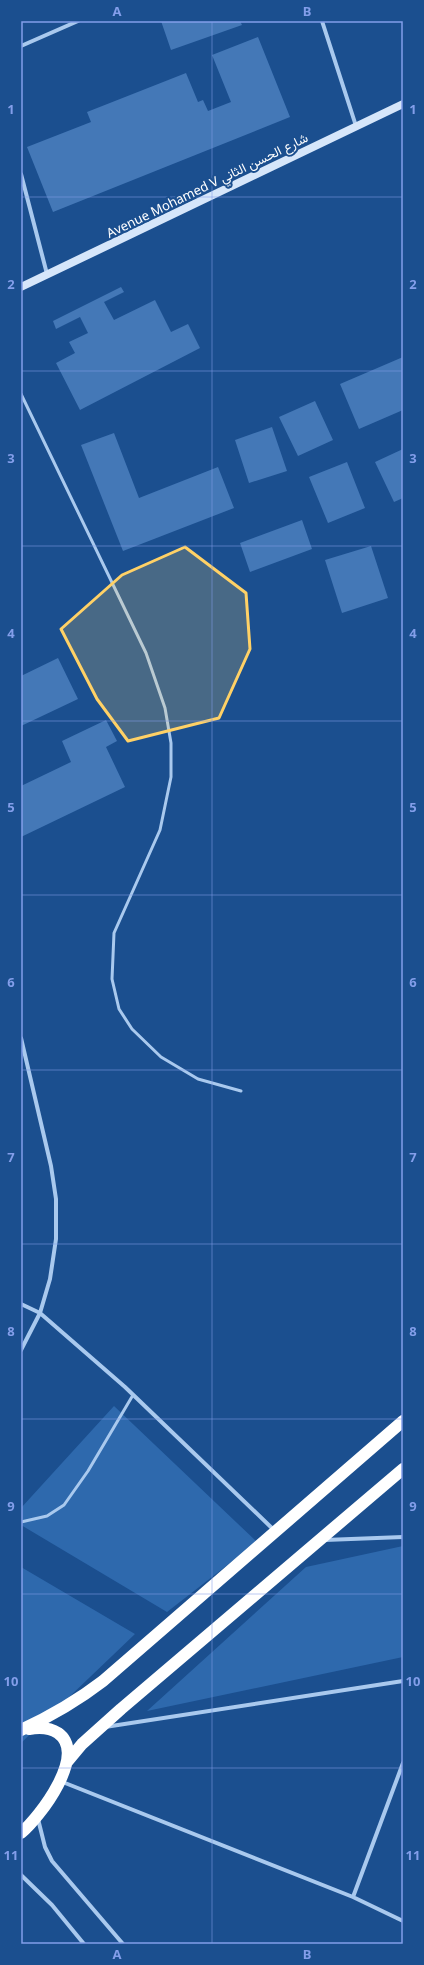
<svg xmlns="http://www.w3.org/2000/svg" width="424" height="1965" viewBox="0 0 424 1965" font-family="'Noto Sans',Vazirmatn,sans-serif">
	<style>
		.green { fill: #2e69ad }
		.building { fill: #4478b7 }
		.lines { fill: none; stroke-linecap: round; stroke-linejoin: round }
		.lane { stroke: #a9c9ee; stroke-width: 3 }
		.street { stroke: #a9c9ee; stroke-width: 4 }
		.secondary { stroke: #d6e6fa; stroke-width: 8 }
		.highway { stroke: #fff; stroke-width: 12 }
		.marked { fill: #ffd166; fill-opacity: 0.2; stroke: #ffd166; stroke-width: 3; stroke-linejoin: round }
		.grid { fill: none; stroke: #839eea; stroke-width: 1; stroke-opacity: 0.55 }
		.labels { text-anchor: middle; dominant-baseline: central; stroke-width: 4; stroke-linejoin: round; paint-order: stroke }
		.street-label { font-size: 13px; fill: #fff; stroke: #1b4f8f }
		.neatline { fill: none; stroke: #839eea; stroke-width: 1.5 }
		.grid-label { font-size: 13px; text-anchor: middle; font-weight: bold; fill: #839eea }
	</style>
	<rect width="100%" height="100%" fill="#1b4f8f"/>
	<path class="green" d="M114,1406l143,136 -90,70 -146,-87v-17z
		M403,1546v111l-256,54 159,-144z
		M21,1567l114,67 -114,109z"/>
	<path class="building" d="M161,21h79l2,4 -71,25z
		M258,37l32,80 -237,95 -26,-65 64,-25 -4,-10 99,-39 12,29 5,-2 5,11 23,-9 -19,-47z
		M121,287l3,5 -20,10 10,18 41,-20 16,32 17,-8 12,24 -120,62 -24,-47 19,-10 -6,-11 19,-9 -8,-16 -24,12 -3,-8z
		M403,357v53l-44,19 -19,-45z
		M315,401l18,39 -35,16 -19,-39z
		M272,427l15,44 -38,12 -14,-43z
		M114,433l25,65 79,-31 16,41 -111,43 -42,-106z
		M403,449v49l-9,4 -19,-40z
		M347,462l18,46 -37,15 -19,-46z
		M302,520l10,29 -62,23 -10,-29z
		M371,546l17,52 -46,15 -17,-53z
		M58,658l20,41 -57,27v-50z
		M106,720l11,21 -11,6 19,40 -104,50v-51l50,-24 -9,-21z"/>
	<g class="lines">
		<path class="lane" d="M21,394l125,259 19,55 6,35v34l-11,53 -46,103 -2,46 7,30 13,20 29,28 37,22 43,12
			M21,1522l26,-6 17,-11 24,-34 45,-76"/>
		<path class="street" d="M322,21l34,105
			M21,46l57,-25
			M21,174l26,100
			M21,1038l30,128 5,33v40l-6,40 -10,34 -19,37
			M21,1304l19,9 85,74 150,144
			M325,1540l78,-3
			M105,1727l298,-46
			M60,1781l293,116 50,24
			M38,1819l7,28 7,14 71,83
			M21,1875l31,30 32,39
			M353,1897l50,-134"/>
		<path class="secondary" d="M21,287l382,-183"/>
		<path class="highway" d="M21,1730c30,-14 56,-29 82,-49l300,-260
			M67,1762l15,-18 39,-35 282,-240
			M21,1833c19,-16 67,-79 37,-100 -9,-6 -18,-6 -29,-4"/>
	</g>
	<path class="marked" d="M185,547l61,46 4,56 -31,69 -91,23 -31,-42 -36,-70 61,-54z"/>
	<path class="grid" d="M212,21v1923M21,197h382M21,371h382M21,546h382M21,721h382M21,895h382M21,1070h382M21,1244h382M21,1419h382M21,1594h382M21,1768h382"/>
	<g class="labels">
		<g class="street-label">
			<text transform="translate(207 185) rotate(-26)">Avenue Mohamed V شارع الحسن الثاني</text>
		</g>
	</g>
	<rect width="424" height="1965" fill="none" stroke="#1b4f8f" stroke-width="44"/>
	<rect x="22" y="22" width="380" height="1921" class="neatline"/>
	<g class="grid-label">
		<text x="117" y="16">A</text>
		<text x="307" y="16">B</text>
		<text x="11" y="114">1</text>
		<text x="413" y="114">1</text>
		<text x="11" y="289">2</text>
		<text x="413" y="289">2</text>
		<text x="11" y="463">3</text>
		<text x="413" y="463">3</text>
		<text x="11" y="638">4</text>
		<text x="413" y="638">4</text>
		<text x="11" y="812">5</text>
		<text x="413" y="812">5</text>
		<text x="11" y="987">6</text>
		<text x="413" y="987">6</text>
		<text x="11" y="1162">7</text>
		<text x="413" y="1162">7</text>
		<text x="11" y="1336">8</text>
		<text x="413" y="1336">8</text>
		<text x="11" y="1511">9</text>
		<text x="413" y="1511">9</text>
		<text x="11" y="1686">10</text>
		<text x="413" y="1686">10</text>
		<text x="11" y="1860">11</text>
		<text x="413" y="1860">11</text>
		<text x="117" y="1959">A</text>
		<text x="307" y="1959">B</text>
	</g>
</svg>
